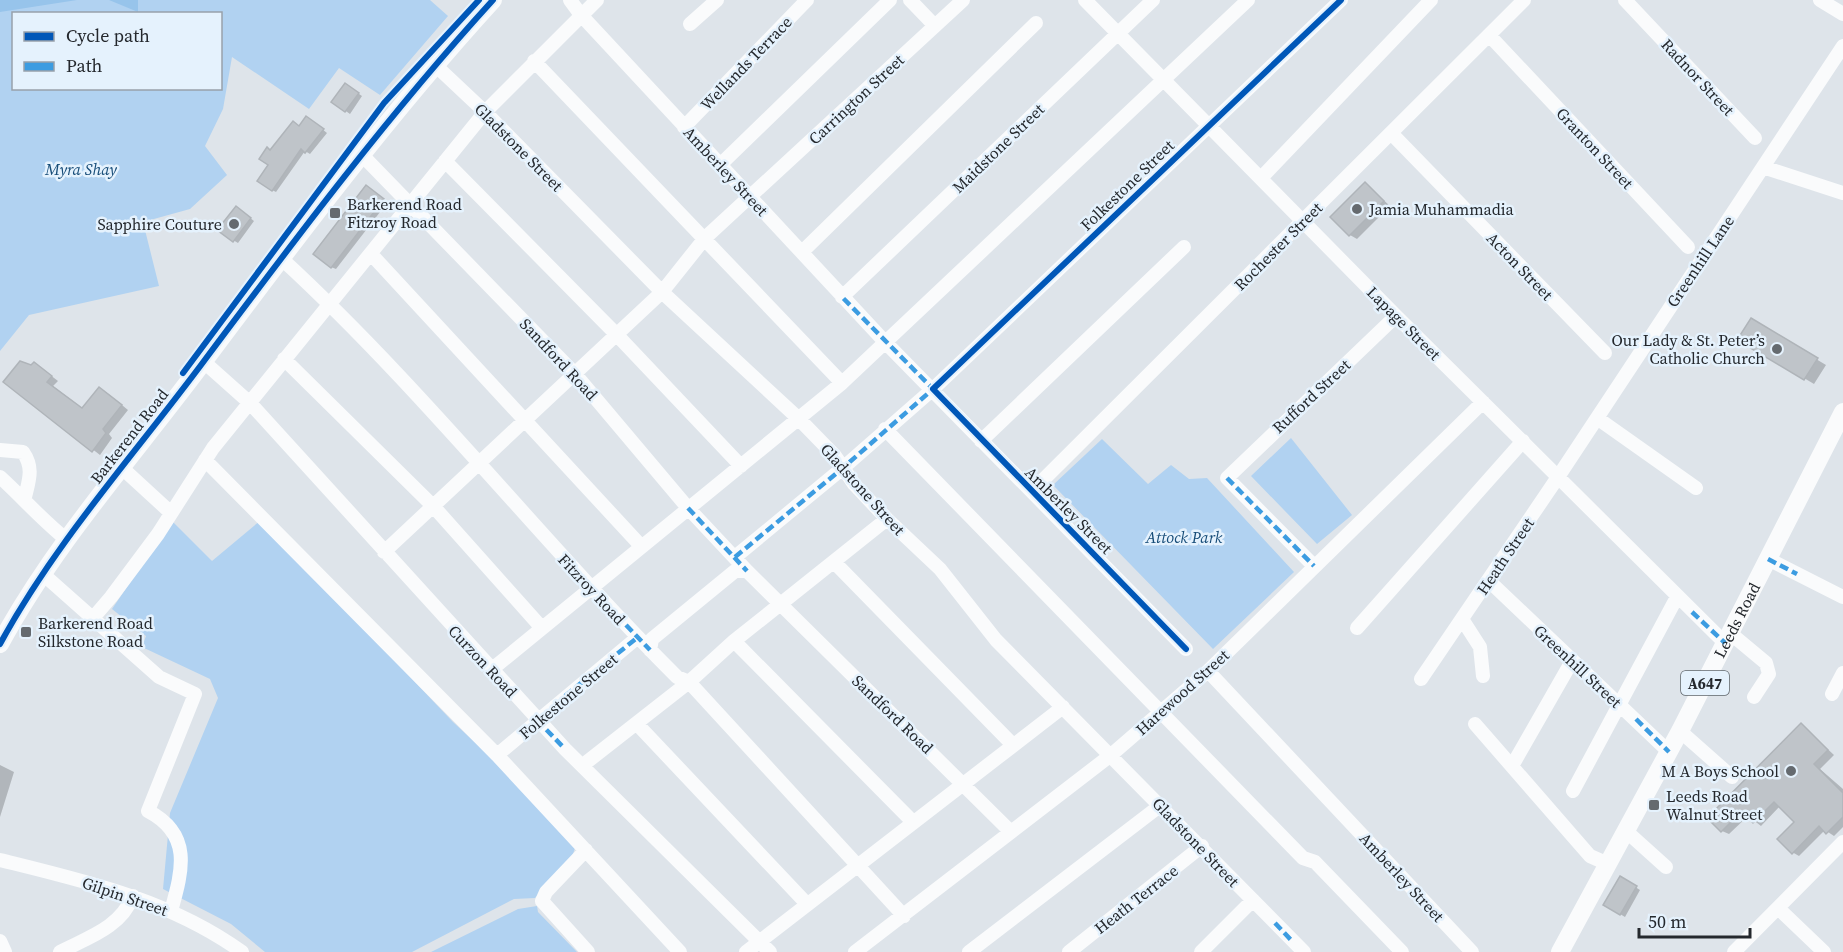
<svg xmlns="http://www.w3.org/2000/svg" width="1843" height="952" viewBox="0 0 1843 952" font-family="'Source Serif 4',serif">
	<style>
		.green { fill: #b1d2f1; fill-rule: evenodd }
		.forest { fill: #97c4eb }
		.shadow { fill: #0003 }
		.building { fill: #bfc4c9; stroke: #afb4b9; stroke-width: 1.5 }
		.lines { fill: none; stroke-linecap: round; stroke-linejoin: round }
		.minor { stroke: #fafbfc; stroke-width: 14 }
		.major { stroke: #fafbfc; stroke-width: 18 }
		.quiet { stroke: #3c9ce1; stroke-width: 4.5; stroke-dasharray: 9 4.5; stroke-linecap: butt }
		.cycleway-casing { stroke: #e5f2fd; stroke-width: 10 }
		.cycleway { stroke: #0057b8; stroke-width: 6 }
		.poi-dot { fill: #656a6f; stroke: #e5f2fd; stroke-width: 2 }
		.labels { text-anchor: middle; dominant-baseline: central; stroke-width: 5; stroke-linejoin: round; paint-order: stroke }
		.shield { fill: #e5f2fd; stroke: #5e656b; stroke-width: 1.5 }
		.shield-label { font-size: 15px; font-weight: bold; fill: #24282d }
		.street-label { font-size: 16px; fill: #24282d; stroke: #e5f2fd }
		.park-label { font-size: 16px; font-style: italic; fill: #164c78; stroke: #e5f2fd }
		.poi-label { font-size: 16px; fill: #24282d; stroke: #e5f2fd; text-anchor: start }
	</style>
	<rect width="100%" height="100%" fill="#dee4ea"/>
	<path class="green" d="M0,0h430l18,16 -68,79 -41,-27 -30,41 -77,-52 -9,52 -18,37 22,29 -37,34 -47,13 16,64 -130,29 -29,36zM14,14h206v74h-206z
		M1291,438l61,77 -35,29 -66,-68z
		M1102,439l46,45 23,-19 18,14 18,-1 87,94 -81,77 -160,-164z
		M261,520l192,202 41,38 81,88 -4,12 -36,38 -21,1 -102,53h-147l-34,-28 -68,-35 7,-76 48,-115 -8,-19 -68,-32 4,-11 -34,-27 60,-88 40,40z
		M537,906l1,6 39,40h-146l87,-43z"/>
	<path class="forest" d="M0,0h77l-77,12z
		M109,0h29v12z"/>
	<path class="shadow" d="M349,87l13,9 -12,18 -17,-12z
		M311,120l16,13 -17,21 -5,-3 -29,41 -4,-2 -1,-38z
		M1365,183l25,23 -33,33 -7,-4z
		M371,190l16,13 -51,66 -5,-2z
		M240,210l14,11 -16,22 -5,-3z
		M1751,320l75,45 -12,19 -75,-45z
		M41,368l17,13 -5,5 30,23 23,-17 22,18 -19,24 3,4 -12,17 -95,-73z
		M1802,725l32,30 -14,14 23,20v38l-9,9 -9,-6 -26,26 -7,-4 4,-30 -16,-16 -19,20 -13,-10 -19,18 -7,-3z
		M0,765l14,7 -14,45z
		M1621,878l19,12 -15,27 -20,-12z"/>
	<path class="building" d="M345,83l14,10 -14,19 -14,-10z
		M306,116l18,13 -19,24 -4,-4 -29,42 -15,-10 11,-16 -9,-6 8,-12 3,3 23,-29 6,5z
		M1365,182l19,19 -35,35 -19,-19z
		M366,185l18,14 -53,69 -18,-14z
		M236,206l15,12 -18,24 -16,-12z
		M1751,318l67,40 -14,22 -67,-40z
		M20,361l11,4 3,-3 18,14 -5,6 35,26 17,-21 23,18 -19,24 3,4 -14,19 -89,-70z
		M1801,723l27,27 -14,14 29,29v24l-17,17 -7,-8 -27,28 -15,-15 17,-17 -20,-20 -21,21 -11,-12 -21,21 -14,-14z
		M1620,876l17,10 -17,29 -17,-10z"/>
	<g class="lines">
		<path class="minor" d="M570,0l11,15 305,328 300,306
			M910,0l25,26
			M1085,0l311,316 329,327
			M1625,0l130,138
			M1820,0l23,14
			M690,24l27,-24
			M1489,35l199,212
			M534,61l308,322
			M434,64l51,48 177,180 137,127 36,37 19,28 33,35 53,50 56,71 308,312
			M684,127l123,-127
			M1391,133l214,220
			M362,155l213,219 113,134 59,63
			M445,161l171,173 125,132
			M720,165l170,-165
			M1763,167l80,26
			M1261,178l170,-178
			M802,252l234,-229
			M371,254l270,292
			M283,260c141,130 259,282 394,417l12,5 215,234
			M842,297l311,-297
			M284,359l150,148 107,120
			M204,362l46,41 315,346 205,203
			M1597,418l99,70
			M885,429l418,429 12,4 87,90
			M981,441l203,-194
			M0,450l23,2c11,16 6,28 2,45
			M205,460l292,295 183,197
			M121,467l49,45
			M0,477c23,21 42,43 67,63
			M1032,491l492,-491
			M384,552l278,-260 43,-54 258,-238
			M735,557l109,-90 89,-78 408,-389
			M1768,559l75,38
			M835,563l178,182
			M1314,566l-87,-88 169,-162
			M44,575l115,102 36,17 -47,117c44,23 35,58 23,100
			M1488,580l181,172
			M93,618l18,-21 47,-63 55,-86 272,-336 112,-112
			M1462,619l18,28 3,29
			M1357,628l166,-187
			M1730,633l36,30 3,11 -15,23
			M734,641l179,181
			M650,650l2,-11 83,-68h12l264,261
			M491,670l351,-287 406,-383
			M1208,671l264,281
			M1421,679l137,-202 285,-431
			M1832,694l11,-21
			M637,724l170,180
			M1475,724l115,132 18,8
			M1680,731l52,46
			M497,755l141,-118
			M583,765l106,-83 45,-41 153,-122
			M1512,766l60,-105
			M1573,791l104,-194
			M1626,831l40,36
			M586,850l-40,42 -4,9 46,51
			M0,860c85,21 170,40 242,92
			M1778,908l46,44
			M0,941l5,11
			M60,952c29,-15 60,-24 73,-56
			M746,952l317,-245
			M855,952l256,-197 97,-84 275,-269
			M969,952l192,-147
			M1069,952l133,-106
			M1201,952l52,-52
			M1734,952l109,-110"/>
		<g class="major">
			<path d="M0,644c56,-103 135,-190 204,-283 92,-123 185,-247 289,-361"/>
			<path id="s1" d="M1560,952l120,-221 163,-319"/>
		</g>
		<path class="quiet" d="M835,456l19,28
			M1227,478l87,88
			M688,508l59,63
			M735,557l109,-90 89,-78 -91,-92
			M1768,559l29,15
			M1692,612l33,31
			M626,625l24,25
			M565,696l73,-59
			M1636,719l33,33
			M537,720l28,29
			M1275,923l16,17"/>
		<defs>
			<path id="cycleway" d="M183,373l201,-270 95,-103
				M0,644c56,-103 135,-190 204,-283 92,-123 185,-247 289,-361
				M1186,649l-253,-260 408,-389"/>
		</defs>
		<use href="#cycleway" class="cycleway-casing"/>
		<use href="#cycleway" class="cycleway"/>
	</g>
	<g class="poi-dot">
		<circle cx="1357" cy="209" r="6"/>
		<rect x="329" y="207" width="12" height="12" rx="3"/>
		<circle cx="234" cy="224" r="6"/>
		<circle cx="1777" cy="349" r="6"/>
		<rect x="20" y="626" width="12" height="12" rx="3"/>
		<circle cx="1791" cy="771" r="6"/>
		<rect x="1648" y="799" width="12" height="12" rx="3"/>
	</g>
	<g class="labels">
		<rect class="shield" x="1681" y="671" width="48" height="24" rx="4.5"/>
		<g class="shield-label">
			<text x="1705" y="683">A647</text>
		</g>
		<g class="street-label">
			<text transform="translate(746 63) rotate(-46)">Wellands Terrace</text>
			<text transform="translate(1698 77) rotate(47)">Radnor Street</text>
			<text transform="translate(856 99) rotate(-43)">Carrington Street</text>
			<text transform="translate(519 147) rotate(45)">Gladstone Street</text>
			<text transform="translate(998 148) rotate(-44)">Maidstone Street</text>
			<text transform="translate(1595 148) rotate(47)">Granton Street</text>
			<text transform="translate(726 171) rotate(47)">Amberley Street</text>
			<text transform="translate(1127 185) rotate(-44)">Folkestone Street</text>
			<text transform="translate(1278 246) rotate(-45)">Rochester Street</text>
			<text transform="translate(1700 261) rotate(-56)">Greenhill Lane</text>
			<text transform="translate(1520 266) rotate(46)">Acton Street</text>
			<text transform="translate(1404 323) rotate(45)">Lapage Street</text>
			<text transform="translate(559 359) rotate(47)">Sandford Road</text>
			<text transform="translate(1311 396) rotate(-43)">Rufford Street</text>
			<text transform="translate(129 436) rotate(-52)">Barkerend Road</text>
			<text transform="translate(863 489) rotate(48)">Gladstone Street</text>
			<text transform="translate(1069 510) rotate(45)">Amberley Street</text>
			<text transform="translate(1505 556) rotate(-56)">Heath Street</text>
			<text transform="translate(592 589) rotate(47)">Fitzroy Road</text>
			<text stroke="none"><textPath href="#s1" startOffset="376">Leeds Road</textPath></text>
			<text transform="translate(483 661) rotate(47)">Curzon Road</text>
			<text transform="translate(1578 666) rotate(43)">Greenhill Street</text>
			<text transform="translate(1182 692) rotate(-42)">Harewood Street</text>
			<text transform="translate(568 696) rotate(-40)">Folkestone Street</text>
			<text transform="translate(893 714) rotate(44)">Sandford Road</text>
			<text transform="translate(1196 842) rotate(46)">Gladstone Street</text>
			<text transform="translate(1402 877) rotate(47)">Amberley Street</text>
			<text transform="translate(125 896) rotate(19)">Gilpin Street</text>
			<text transform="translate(1136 899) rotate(-38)">Heath Terrace</text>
		</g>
		<g class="park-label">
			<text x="81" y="169">Myra Shay</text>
			<text x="1184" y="537">Attock Park</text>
		</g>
		<g class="poi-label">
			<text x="347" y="204">Barkerend Road<tspan x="347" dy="18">Fitzroy Road</tspan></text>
			<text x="1369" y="209">Jamia Muhammadia</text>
			<text x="222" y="224" text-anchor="end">Sapphire Couture</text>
			<text x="1765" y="340" text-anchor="end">Our Lady &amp; St. Peter’s<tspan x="1765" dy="18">Catholic Church</tspan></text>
			<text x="38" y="623">Barkerend Road<tspan x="38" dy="18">Silkstone Road</tspan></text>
			<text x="1779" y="771" text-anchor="end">M A Boys School</text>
			<text x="1666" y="796">Leeds Road<tspan x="1666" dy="18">Walnut Street</tspan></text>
		</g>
	</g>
	<rect x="12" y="12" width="210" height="78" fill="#e5f2fd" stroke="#98a1aa" stroke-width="1.5"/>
	<rect x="24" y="32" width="30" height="9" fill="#0057b8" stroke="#98a1aa" stroke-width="1.5"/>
	<text x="66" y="42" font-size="18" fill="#24282d">Cycle path</text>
	<rect x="24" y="62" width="30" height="9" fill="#3c9ce1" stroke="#98a1aa" stroke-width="1.5"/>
	<text x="66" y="72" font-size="18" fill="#24282d">Path</text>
	<path d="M1639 928v9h111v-9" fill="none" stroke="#24282d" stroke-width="3"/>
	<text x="1648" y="928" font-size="18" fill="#24282d" stroke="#e5f2fd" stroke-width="4.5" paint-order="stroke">50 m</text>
</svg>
